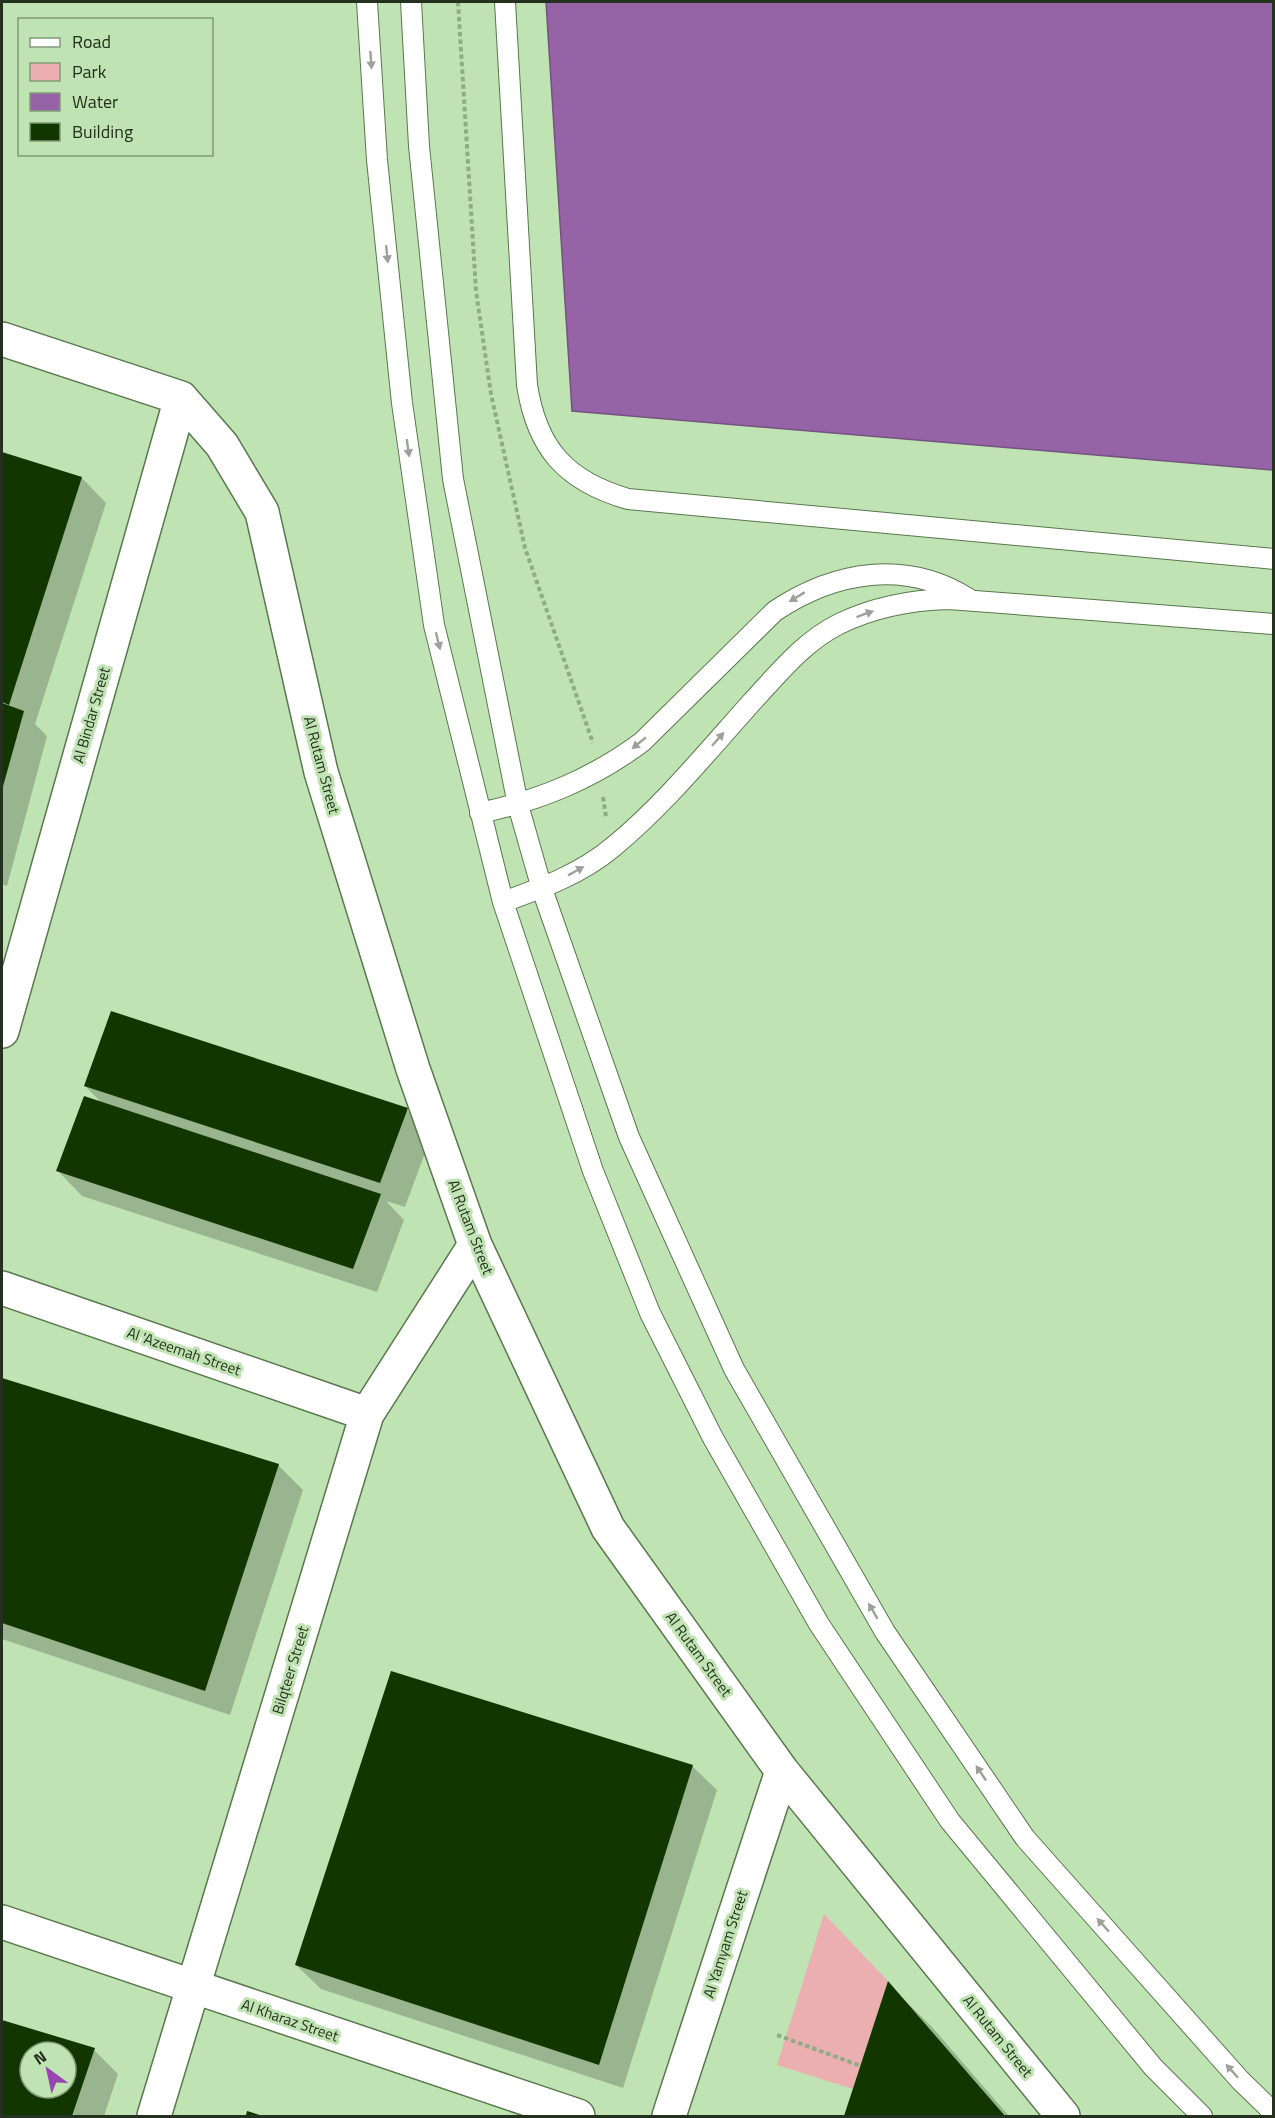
<svg xmlns="http://www.w3.org/2000/svg" width="1275" height="2118" viewBox="0 0 1275 2118" font-family="'Titillium Web',sans-serif">
	<style>
		.green { fill: #ecafb1 }
		.water { fill: #9663a7; stroke: #74547e; stroke-width: 1.5 }
		.shadow { fill: #0003; fill-rule: evenodd }
		.building { fill: #123600; fill-rule: evenodd }
		.lines { fill: none; stroke-linecap: round; stroke-linejoin: round }
		.lane-casing { stroke: #59784d; stroke-width: 22 }
		.street-casing { stroke: #59784d; stroke-width: 36 }
		.path { stroke: #8fac85; stroke-width: 4; stroke-dasharray: 4.5 3; stroke-linecap: butt }
		.lane { stroke: #fff; stroke-width: 20 }
		.street { stroke: #fff; stroke-width: 33 }
		.oneway { fill: #9ca29a }
		.labels { text-anchor: middle; dominant-baseline: central; stroke-width: 6; stroke-linejoin: round; paint-order: stroke }
		.street-label { font-size: 15px; fill: #23311e; stroke: #c0e3b3 }
	</style>
	<rect width="100%" height="100%" fill="#c0e3b3"/>
	<path class="green" d="M824,1914l64,67 -35,108 -76,-24z"/>
	<path class="water" d="M546,2h727v468l-701,-59z"/>
	<path class="shadow" d="M2,454l80,24 24,25 -71,221 12,12 -40,150 -5,-2z
		M112,1013l295,97 25,24 -27,73 -19,-6 18,19 -27,72 -295,-96 -24,-25 46,-66 -19,-19z
		M2,1380l276,85 25,25 -73,225 -228,-76z
		M692,1766l25,24 -94,298 -302,-99 -25,-24z
		M888,1984l44,43 77,89h-164z
		M2,2021l92,29 24,24 -14,42h-102zM30,2052h36v36h-36z"/>
	<path class="building" d="M2,452l80,25 -73,228 -7,-3z
		M2,703l22,8 -22,79z
		M111,1011l297,97 -28,75 -296,-97z
		M84,1096l297,98 -28,75 -297,-98z
		M2,1378l277,86 -74,227 -203,-68z
		M391,1671l302,94 -94,300 -304,-100z
		M888,1981l117,135h-161z
		M2,2020l93,28 -23,68h-70zM30,2052h36v36h-36z
		M247,2111l16,5h-17z"/>
	<g class="lines">
		<defs>
			<path id="lane" d="M367,2l10,158 25,243 32,222 69,277 90,269 57,142 63,125 106,186 131,197 203,246 49,49
				M411,2l8,144 34,333 65,326 24,84 87,248 105,232 151,263 140,206 215,242 34,33
				M505,2l22,383c10,64 39,96 101,114l646,60
				M480,813c61,-13 112,-34 162,-71l133,-131c60,-40 131,-52 194,-12
				M503,902c39,-14 78,-28 110,-55 51,-42 94,-95 138,-144 27,-29 52,-61 88,-79 35,-17 71,-24 110,-25l325,25"/>
			<path id="street" d="M2,339l179,59 41,47 40,67 59,260 92,297 62,176 133,283 174,243 281,345
				M2,1031l179,-633
				M2,1288l365,126
				M2,1922l576,194
				M154,2116l213,-702 108,-169
				M669,2116l113,-345"/>
		</defs>
		<use href="#lane" class="lane-casing"/>
		<use href="#street" class="street-casing"/>
		<path class="path" d="M458,2l18,289 15,103 34,154 68,195
			M603,797l3,20
			M777,2035l84,31"/>
		<use href="#lane" class="lane"/>
		<use href="#street" class="street"/>
	</g>
	<defs><path id="oneway-solid" d="M-6-.8H1V-3.2L6.5 0L1 3.2V.8H-6Z" transform="scale(1.5)"/></defs>
	<g class="oneway">
		<use href="#oneway-solid" transform="translate(371 60) rotate(86)"/>
		<use href="#oneway-solid" transform="translate(387 254) rotate(84)"/>
		<use href="#oneway-solid" transform="translate(408 448) rotate(82)"/>
		<use href="#oneway-solid" transform="translate(797 597) rotate(149)"/>
		<use href="#oneway-solid" transform="translate(865 614) rotate(-20)"/>
		<use href="#oneway-solid" transform="translate(438 641) rotate(76)"/>
		<use href="#oneway-solid" transform="translate(718 739) rotate(-48)"/>
		<use href="#oneway-solid" transform="translate(639 743) rotate(141)"/>
		<use href="#oneway-solid" transform="translate(576 871) rotate(-29)"/>
		<use href="#oneway-solid" transform="translate(873 1611) rotate(-120)"/>
		<use href="#oneway-solid" transform="translate(981 1773) rotate(-124)"/>
		<use href="#oneway-solid" transform="translate(1103 1925) rotate(-132)"/>
		<use href="#oneway-solid" transform="translate(1232 2071) rotate(-132)"/>
	</g>
	<g class="labels">
		<g class="street-label">
			<text transform="translate(91 715) rotate(-74)">Al Bindar Street</text>
			<text transform="translate(322 765) rotate(75)">Al Rutam Street</text>
			<text transform="translate(471 1227) rotate(69)">Al Rutam Street</text>
			<text transform="translate(184 1351) rotate(19)">Al 'Azeemah Street</text>
			<text transform="translate(699 1654) rotate(54)">Al Rutam Street</text>
			<text transform="translate(290 1670) rotate(-73)">Bilqteer Street</text>
			<text transform="translate(725 1944) rotate(-72)">Al Yamyam Street</text>
			<text transform="translate(290 2020) rotate(19)">Al Kharaz Street</text>
			<text transform="translate(998 2036) rotate(51)">Al Rutam Street</text>
		</g>
	</g>
	<rect width="1275" height="2118" fill="none" stroke="#23311e" stroke-width="6"/>
	<rect x="18" y="18" width="195" height="138" fill="#c0e3b3" stroke="#819c77" stroke-width="1.5"/>
	<rect x="30" y="38" width="30" height="9" fill="#ffffff" stroke="#819c77" stroke-width="1.5"/>
	<text x="72" y="48" font-size="18" fill="#23311e">Road</text>
	<rect x="30" y="63" width="30" height="18" fill="#ecafb1" stroke="#819c77" stroke-width="1.5"/>
	<text x="72" y="78" font-size="18" fill="#23311e">Park</text>
	<rect x="30" y="93" width="30" height="18" fill="#9663a7" stroke="#819c77" stroke-width="1.5"/>
	<text x="72" y="108" font-size="18" fill="#23311e">Water</text>
	<rect x="30" y="123" width="30" height="18" fill="#123600" stroke="#819c77" stroke-width="1.5"/>
	<text x="72" y="138" font-size="18" fill="#23311e">Building</text>
	<g transform="translate(48 2070) rotate(327)"><circle r="28" fill="#c0e3b3" stroke="#819c77" stroke-width="1.5"/>
	<path d="M0-4.5L10 22L0 15L-10 22Z" fill="#9844b2"/>
	<text y="-9" font-size="16" font-weight="bold" text-anchor="middle" fill="#23311e">N</text>
	</g>
</svg>
